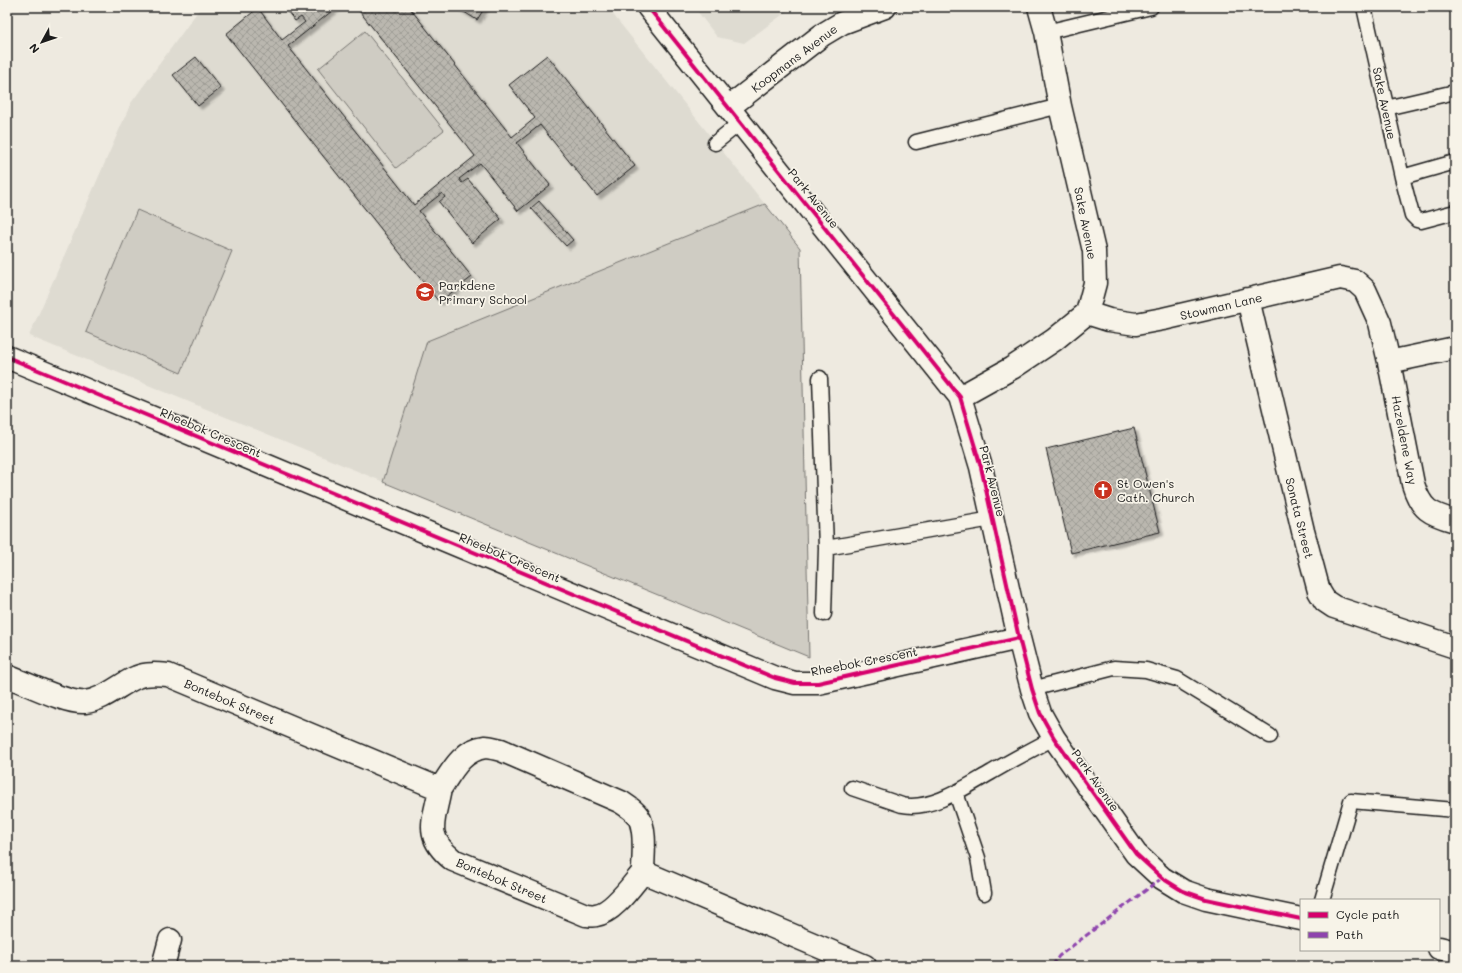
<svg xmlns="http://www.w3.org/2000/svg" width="1462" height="973" viewBox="0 0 1462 973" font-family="Mali,sans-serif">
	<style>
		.built { fill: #dedbd1 }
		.green { fill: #cfccc3; stroke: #767470 }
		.building { fill: url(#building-cross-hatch); stroke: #1c1c1c; filter: url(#shadow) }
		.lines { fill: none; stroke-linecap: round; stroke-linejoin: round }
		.lane-casing { stroke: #1c1c1c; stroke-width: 17 }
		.street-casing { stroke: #1c1c1c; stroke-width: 25 }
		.lane { stroke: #f7f3e8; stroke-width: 14 }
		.street { stroke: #f7f3e8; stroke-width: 22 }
		.quiet { stroke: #8e44ad; stroke-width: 3; stroke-dasharray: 6 3; stroke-linecap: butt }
		.cycleway-casing { stroke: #f7f3e8; stroke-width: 6 }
		.cycleway { stroke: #d6006c; stroke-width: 4 }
		.labels { text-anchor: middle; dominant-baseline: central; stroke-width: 3.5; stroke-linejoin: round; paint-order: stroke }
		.street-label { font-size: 12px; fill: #1c1c1c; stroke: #f7f3e8 }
		.poi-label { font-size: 12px; fill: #1c1c1c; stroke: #f7f3e8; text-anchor: start }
	</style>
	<defs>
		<pattern id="building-cross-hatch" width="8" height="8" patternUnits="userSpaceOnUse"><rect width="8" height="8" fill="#bab7af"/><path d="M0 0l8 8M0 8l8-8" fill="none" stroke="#9f9d96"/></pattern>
		<filter id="shadow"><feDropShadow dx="3.5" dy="3.5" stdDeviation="1" flood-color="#0004"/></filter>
	</defs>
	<rect width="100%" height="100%" fill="#eeeae0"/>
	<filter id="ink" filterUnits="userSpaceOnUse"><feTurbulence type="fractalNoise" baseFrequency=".025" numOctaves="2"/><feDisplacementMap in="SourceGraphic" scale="8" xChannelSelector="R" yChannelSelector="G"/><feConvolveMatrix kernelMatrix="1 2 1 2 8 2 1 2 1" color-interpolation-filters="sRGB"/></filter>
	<g filter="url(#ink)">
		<path class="built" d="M201,7h406l193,241 9,409 -780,-321 102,-233z
			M694,7h99l-49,36 -27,-6z"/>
		<path class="green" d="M365,31l79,99 -48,38 -78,-99z
			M765,204l35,44 9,409 -426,-175 44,-141z
			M137,210l95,41 -51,122 -95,-41z"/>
		<path class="building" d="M284,7h53l-49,39 126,159 61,-49 -119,-149h53l103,130 23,-19 -26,-33 38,-30 88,111 -38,30 -57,-71 -23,18 33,42 -32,26 -38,-48 -21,16 3,4 6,-4 33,40 -29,24 -33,-41 6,-5 -3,-4 -23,18 53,66 -33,25 -213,-268 32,-26 24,32 23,-18 -4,-5 -6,4z
			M456,7h29l-8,13z
			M196,57l25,31 -23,18 -25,-31z
			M539,201l34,39 -7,6 -35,-38z
			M1134,428l26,104 -89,21 -25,-104z"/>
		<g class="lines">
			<defs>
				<path id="lane" d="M1364,7l38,170 10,38 5,5 4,1 34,-9
					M1046,32l105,-25
					M1386,108l69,-16
					M916,142l144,-36
					M715,143l26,-21
					M1402,177l53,-15
					M820,378l6,170 166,-29
					M824,614l2,-66
					M1032,689l82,-21 32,2 31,9 93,57
					M852,788l50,17c30,6 65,-19 90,-33 20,-12 41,-23 62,-34
					M956,793l22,65 6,35
					M1322,900l29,-99 104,9"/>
				<path id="street" d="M648,7l312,390 21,70 38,171 13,51 8,24 14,25 82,116 26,24 21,13 23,8 95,20
					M729,107l93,-72 20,-12 43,-16
					M1248,299l55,232 16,60 6,10 9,6 118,39 3,-1
					M1087,313l22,7 27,4 27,-5 177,-41 15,3 10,9 15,33 9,39 24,122c8,26 17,30 42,37
					M7,357l768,321 20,5h23l201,-45
					M1389,362l66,-14
					M960,397l52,-29 42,-28 33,-27 8,-30 -1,-32 -34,-145 -14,-74 -7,-25
					M7,676c19,7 60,28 78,26 19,-2 35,-18 52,-25 9,-4 21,-3 31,-2l272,114c-6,33 -17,47 13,71l133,55c3,0 7,1 10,0 17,-2 36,-30 47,-43l222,94
					M440,789c12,-18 22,-39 45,-42 5,0 11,2 16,3l120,52c6,4 13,8 17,14 9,13 5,41 5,56
					M1439,948l16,4
					M163,966l7,-26"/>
			</defs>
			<use href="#lane" class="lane-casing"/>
			<use href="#street" class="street-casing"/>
			<use href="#lane" class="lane"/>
			<use href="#street" class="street"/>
			<path class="quiet" d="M1052,966l7,-10 103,-78"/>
			<defs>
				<path id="cycleway" d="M648,7l312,390 21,70 38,171 13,51 8,24 14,25 82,116 26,24 21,13 23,8 95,20
					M7,357l768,321 20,5h23l201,-45"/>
			</defs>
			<use href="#cycleway" class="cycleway-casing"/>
			<use href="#cycleway" class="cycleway"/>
		</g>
	</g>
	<defs>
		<symbol id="school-disc" viewBox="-11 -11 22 22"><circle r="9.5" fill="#c8321e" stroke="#f7f3e8"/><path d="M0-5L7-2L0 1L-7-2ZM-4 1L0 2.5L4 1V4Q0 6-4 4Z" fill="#fff"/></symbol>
		<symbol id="church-disc" viewBox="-11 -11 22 22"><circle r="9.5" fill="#c8321e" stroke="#f7f3e8"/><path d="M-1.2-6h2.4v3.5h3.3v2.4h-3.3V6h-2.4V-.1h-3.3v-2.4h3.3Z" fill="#fff"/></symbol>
	</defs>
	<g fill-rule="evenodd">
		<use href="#school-disc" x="414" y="281" width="22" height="22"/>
		<use href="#church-disc" x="1092" y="479" width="22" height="22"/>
	</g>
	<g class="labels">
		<g class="street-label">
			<text transform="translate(794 58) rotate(-37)">Koopmans Avenue</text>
			<text transform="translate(1385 103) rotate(78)">Sake Avenue</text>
			<text transform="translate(814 198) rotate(51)">Park Avenue</text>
			<text transform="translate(1086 223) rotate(79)">Sake Avenue</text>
			<text transform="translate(1221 306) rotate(-13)">Stowman Lane</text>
			<text transform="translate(211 432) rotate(23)">Rheebok Crescent</text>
			<text transform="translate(1405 440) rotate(79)">Hazeldene Way</text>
			<text transform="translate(993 481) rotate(76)">Park Avenue</text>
			<text transform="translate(1300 518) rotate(76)">Sonata Street</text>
			<text transform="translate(510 557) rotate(23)">Rheebok Crescent</text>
			<text transform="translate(864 661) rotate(-11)">Rheebok Crescent</text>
			<text transform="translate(230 701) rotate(23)">Bontebok Street</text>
			<text transform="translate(1096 780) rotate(55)">Park Avenue</text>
			<text transform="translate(502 880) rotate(23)">Bontebok Street</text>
		</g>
		<g class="poi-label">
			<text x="439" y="285">Parkdene<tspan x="439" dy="14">Primary School</tspan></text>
			<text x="1117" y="483">St Owen's<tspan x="1117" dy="14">Cath. Church</tspan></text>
		</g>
	</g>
	<rect width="1462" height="973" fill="none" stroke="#f7f3e8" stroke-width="24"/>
	<rect x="12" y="12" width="1438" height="949" fill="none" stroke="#1c1c1c" stroke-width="1.5" filter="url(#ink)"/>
	<rect x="1300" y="899" width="140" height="52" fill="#f7f3e8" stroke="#9f9d96"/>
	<rect x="1308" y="912" width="20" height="6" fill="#d6006c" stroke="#9f9d96"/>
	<text x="1336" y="919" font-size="12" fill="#1c1c1c">Cycle path</text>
	<rect x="1308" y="932" width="20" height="6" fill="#8e44ad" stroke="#9f9d96"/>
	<text x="1336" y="939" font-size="12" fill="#1c1c1c">Path</text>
	<g transform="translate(42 42) rotate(230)" stroke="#f7f3e8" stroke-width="3" paint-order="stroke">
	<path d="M0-3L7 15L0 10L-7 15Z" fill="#1c1c1c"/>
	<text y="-6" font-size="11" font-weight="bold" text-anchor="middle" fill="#1c1c1c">N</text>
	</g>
</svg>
